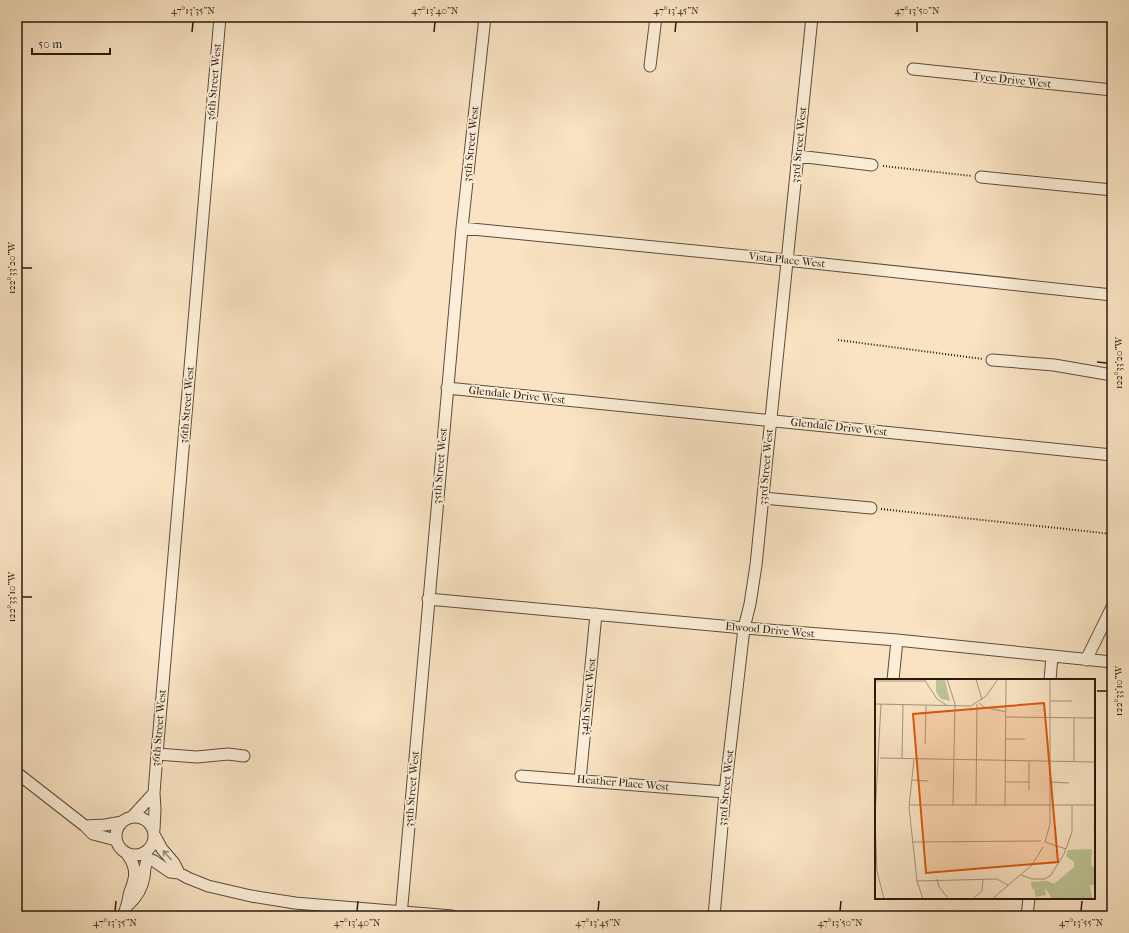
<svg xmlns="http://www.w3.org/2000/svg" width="1129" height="933" viewBox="0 0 1129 933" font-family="'IM FELL French Canon',serif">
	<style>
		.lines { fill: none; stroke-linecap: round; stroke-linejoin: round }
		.minor-casing { stroke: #5e4c3a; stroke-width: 13 }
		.path { stroke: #2a1a0d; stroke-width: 2; stroke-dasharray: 1 2; stroke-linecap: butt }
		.minor { stroke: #fbedd7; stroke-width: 11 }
		.oneway { stroke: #9d8e7c }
		.ticks { fill: none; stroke: #2a1a0d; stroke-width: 1.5 }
		.labels { text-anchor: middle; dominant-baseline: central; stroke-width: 3.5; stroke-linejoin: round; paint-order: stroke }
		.street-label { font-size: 11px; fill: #2a1a0d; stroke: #fbedd7 }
		.inset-road { fill: none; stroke: #a6937a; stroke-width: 1 }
		.view { fill: #de560c; fill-opacity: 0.15; stroke: #de560c; stroke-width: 2 }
		.inset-edge { fill: none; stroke: #2a1a0d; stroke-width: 2 }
		.neatline { fill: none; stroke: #2a1a0d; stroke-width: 1.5 }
		.ticks-label { font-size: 10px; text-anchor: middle; fill: #2a1a0d }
	</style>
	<rect width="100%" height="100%" fill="#f9e3c2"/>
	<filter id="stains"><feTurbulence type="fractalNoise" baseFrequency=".005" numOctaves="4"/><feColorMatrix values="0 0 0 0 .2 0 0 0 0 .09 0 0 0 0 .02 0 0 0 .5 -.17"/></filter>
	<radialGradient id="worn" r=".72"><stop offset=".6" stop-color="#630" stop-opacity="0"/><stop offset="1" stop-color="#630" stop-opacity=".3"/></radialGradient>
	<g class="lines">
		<defs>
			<path id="minor" d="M650,66l6,-49
				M913,69l199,21
				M798,156l74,9
				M981,177l131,13
				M462,228l324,32 326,35
				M992,360l62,5 58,10
				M447,388l665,67
				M763,498l108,10
				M428,599l316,29 153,12 215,22
				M1086,660l26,-53
				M893,680l4,-40
				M1050,680l2,-24
				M157,754l40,3 31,-3 16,2
				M17,773l68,53 8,8 23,6
				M521,776l204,16
				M580,780l16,-166
				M133,816l21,-23
				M116 836a19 19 0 1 1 38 0a19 19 0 1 1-38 0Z
				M85,826l20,-1 17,-3
				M154,830l1,-21 -1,-16 3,-39 63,-737
				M155,836l7,13 12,14 5,10
				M145,853l3,6 6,2 16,11 9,1 9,5 20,8 43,10 44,7 157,13
				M128,905c8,-7 14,-16 16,-28 1,-7 0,-11 4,-18
				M123,916c3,-7 5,-13 6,-21 1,-4 3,-8 4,-12 4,-11 1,-20 -6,-29
				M401,916l61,-688 23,-211
				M714,916l11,-124 19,-164 6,-24 6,-39 56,-548
				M1027,916l2,-18"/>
		</defs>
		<use href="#minor" class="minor-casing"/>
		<path class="path" d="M883,166l89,10
			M838,340l145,19
			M881,509l231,25"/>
		<use href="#minor" class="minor"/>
	</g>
	<defs><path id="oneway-shaft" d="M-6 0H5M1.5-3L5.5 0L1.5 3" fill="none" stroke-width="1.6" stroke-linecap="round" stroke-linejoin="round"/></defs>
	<use class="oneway" href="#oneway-shaft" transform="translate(167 855) rotate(-132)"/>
	<path class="ticks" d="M192,32l1,-10M434,32l1,-10M675,32l1,-10M917,32v-10M22,268h10M1097,362l10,1M22,597h10M1097,691h10M115,911l1,-10M357,911l1,-10M598,911l1,-10M840,911l1,-10M1081,911l1,-10"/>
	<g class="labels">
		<g class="street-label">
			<text transform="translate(1012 80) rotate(6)">Tyee Drive West</text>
			<text transform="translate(214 82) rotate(-85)">36th Street West</text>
			<text transform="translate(471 144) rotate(-84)">35th Street West</text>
			<text transform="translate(799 145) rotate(-84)">33rd Street West</text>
			<text transform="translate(787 260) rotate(6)">Vista Place West</text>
			<text transform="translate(517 395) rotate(6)">Glendale Drive West</text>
			<text transform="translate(187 405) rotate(-85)">36th Street West</text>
			<text transform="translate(839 427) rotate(6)">Glendale Drive West</text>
			<text transform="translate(440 466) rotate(-85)">35th Street West</text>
			<text transform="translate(766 467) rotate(-85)">33rd Street West</text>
			<text transform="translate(770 630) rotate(5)">Elwood Drive West</text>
			<text transform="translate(588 697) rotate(-84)">34th Street West</text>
			<text transform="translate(159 728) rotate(-85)">36th Street West</text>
			<text transform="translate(623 783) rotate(5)">Heather Place West</text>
			<text transform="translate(726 788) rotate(-84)">33rd Street West</text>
			<text transform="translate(412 789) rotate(-85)">35th Street West</text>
		</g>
	</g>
	<g transform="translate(875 679)">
		<rect width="220" height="220" fill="#f9e3c2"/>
		<path d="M61,0h9l5,22 -9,-2 -5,-7zM217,170l-1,16 4,3 -1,17h-4l2,14h-40l-7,-12 1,8 -10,2 -2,-8 10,-2 -12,2 -1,-7 16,-1 7,3 20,-17v-5l-8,-6 2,-6z" fill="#bcc494"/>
		<path class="inset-road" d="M49,0l13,20 11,7M72,0l8,25 -2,101M101,0l6,21M220,0v181M0,2h50M175,22h22M104,24l5,4 22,5M0,25l96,2 15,-10 12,-17M131,38l88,1M131,60h19M50,65l1,-39M5,79l215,4M27,79l1,-54M39,80l-5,48 8,74 6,18M154,82v29M199,83v-44M37,101l16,1M131,103h23M175,103l19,1M34,126h186M101,126l1,-101M130,127l1,-127M0,137l6,-112M0,142l2,50 7,28M37,163l129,-1M170,163l5,-18v-145M170,163l21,7M146,196l11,4h13l6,-4 13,-21 8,-22v-27M62,200l2,8 10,12M42,202l80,-2 11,6M98,220l9,-8 1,-12M117,220l40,-34 11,-18"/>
		<path class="view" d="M169,24l14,159 -132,11 -13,-159z"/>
		<rect width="220" height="220" class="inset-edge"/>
	</g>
	<rect width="1129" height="933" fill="none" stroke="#f9e3c2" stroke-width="44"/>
	<path d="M32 48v6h78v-6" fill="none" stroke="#2a1a0d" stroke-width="2"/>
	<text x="38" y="48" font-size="12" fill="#2a1a0d" stroke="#fbedd7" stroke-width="3" paint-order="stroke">50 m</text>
	<rect x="22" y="22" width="1085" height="889" class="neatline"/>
	<g class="ticks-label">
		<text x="193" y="14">47°13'35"N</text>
		<text x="435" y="14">47°13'40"N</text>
		<text x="676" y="14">47°13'45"N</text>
		<text x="917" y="14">47°13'50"N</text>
		<text transform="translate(11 268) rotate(-90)" y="4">122°33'20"W</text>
		<text transform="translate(1118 363) rotate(-90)" y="4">122°33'20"W</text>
		<text transform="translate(11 597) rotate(-90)" y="4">122°33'10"W</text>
		<text transform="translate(1118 691) rotate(-90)" y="4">122°33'10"W</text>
		<text x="115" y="926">47°13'35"N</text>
		<text x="357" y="926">47°13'40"N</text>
		<text x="598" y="926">47°13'45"N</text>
		<text x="840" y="926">47°13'50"N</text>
		<text x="1081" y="926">47°13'55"N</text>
	</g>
	<rect width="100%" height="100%" filter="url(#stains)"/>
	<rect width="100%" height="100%" fill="url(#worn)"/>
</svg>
